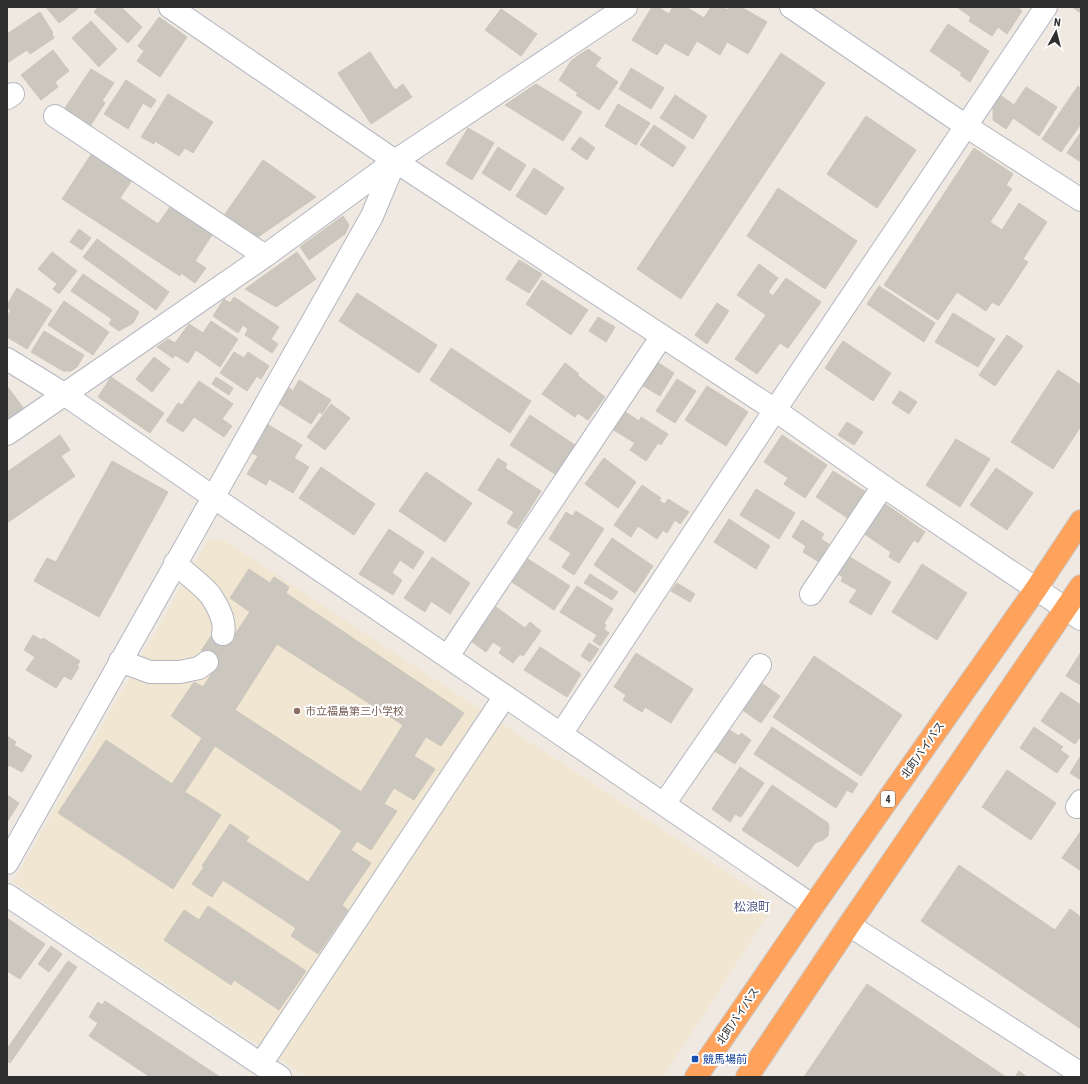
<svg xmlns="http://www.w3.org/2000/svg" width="1088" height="1084" viewBox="0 0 1088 1084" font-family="'Roboto Condensed','Noto Sans JP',sans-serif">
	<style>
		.education { fill: #f0e6d1 }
		.building { fill: #cbc7bf; stroke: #cbc5ba; fill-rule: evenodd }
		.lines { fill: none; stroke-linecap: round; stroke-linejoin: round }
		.minor-casing { stroke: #b4b7c1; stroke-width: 24 }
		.highway-casing { stroke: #c9c9c9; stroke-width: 24 }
		.minor { stroke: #fff; stroke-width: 22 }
		.highway { stroke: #ffa35c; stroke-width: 22 }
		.education-dot { fill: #8d6e63; stroke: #fff; stroke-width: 1.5 }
		.transit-dot { fill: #1a4fb4; stroke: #fff; stroke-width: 1.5 }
		.labels { text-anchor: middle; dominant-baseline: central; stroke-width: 4; stroke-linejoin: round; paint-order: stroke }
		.shield { fill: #fff; stroke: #6d6d6d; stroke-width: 1 }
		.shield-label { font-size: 10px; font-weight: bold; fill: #2e2e2e }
		.education-label { font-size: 11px; fill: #785e54; stroke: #fff; text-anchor: start }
		.street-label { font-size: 11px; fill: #2e2e2e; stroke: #fff }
		.transit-label { font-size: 11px; fill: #164399; stroke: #fff; text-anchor: start }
		.neighbourhood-label { font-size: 12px; fill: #4d5680; stroke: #fff }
	</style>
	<rect width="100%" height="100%" fill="#efe9e1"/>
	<path class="education" d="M222,539l553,365 -112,173h-356l-294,-195 195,-342z"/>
	<path class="building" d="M46,7h34l-21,16z
		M98,7h23l21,20 -14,16 -34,-31z
		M652,7h6l11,7 4,-7h13l18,11 7,-11h11l5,3 2,-3h12l26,15 -19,32 -21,-12 -7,13 -23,-14 -9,15 -23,-13 -8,12 -25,-15z
		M957,7h60l5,4 -15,23 -9,-7 -6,9 -23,-15 2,-4z
		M1072,7h9v6z
		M501,9l36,25 -16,22 -36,-26z
		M40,12l13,21 -1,1 2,4 -24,16 -3,-4 -20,13v-29z
		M159,17l28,20 -27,40 -23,-16 7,-10 -6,-5z
		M91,21l26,28 -18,18 -27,-29z
		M948,24l41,27 -19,31 -10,-7 2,-2 -32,-22z
		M588,49l13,9 -6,8 23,16 -19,28 -23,-15 2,-2 -19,-13 12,-19z
		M53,50l16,21 -14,11 3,5 -17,13 -20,-25z
		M370,52l25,38 8,-6 9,13 -41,27 -33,-51z
		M781,53l44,30 -144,216 -44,-30z
		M631,68l33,20 -13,21 -32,-20z
		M91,69l23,14 -12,18 3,2 -16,25 -26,-17z
		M126,80l30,20 -5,8 -8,-5 -15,26 -24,-15z
		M536,84l46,28 -19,29 -58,-36z
		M1078,86l3,3v31l-1,2 1,2 -20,28 -19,-13z
		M1026,87l31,20 -18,29 -26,-18 -7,11 -13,-9v-13l7,-12 14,10z
		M168,94l45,28 -20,31 -8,-5 -6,8 -24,-15 -1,3 -13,-7z
		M675,95l32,21 -14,23 -33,-21z
		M618,104l32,19 -14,22 -31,-19z
		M866,116l50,34 -39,58 -50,-34z
		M654,125l32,22 -13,20 -33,-22z
		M468,128l26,15 -22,37 -26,-16z
		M1081,132v30l-14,-9z
		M580,137l15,11 -8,12 -16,-11z
		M498,147l28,18 -16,26 -28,-18z
		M974,148l39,26 -7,11 6,4 -22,33 12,8 17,-27 28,19 -24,37 5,3 -29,44 -7,-4 -6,9 -29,-19 -19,28 -54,-35z
		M92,153l40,27 -12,18 38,26 12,-17 42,28 -17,26 11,7 -11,15 -14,-10 -1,3 -118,-77z
		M263,160l53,37 -58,40 -33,-23z
		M534,168l30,20 -18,27 -30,-19z
		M778,188l79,53 -32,48 -78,-53z
		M343,216l6,9 -4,9 -36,26 -9,-13z
		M79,229l12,9 -9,12 -12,-8z
		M97,239l72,53 -13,18 -73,-53z
		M52,252l25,19 -18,23 -6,-5 4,-5 -19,-15z
		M297,252l19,27 -40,28 -31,-18z
		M519,260l23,14 -13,19 -23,-14z
		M759,264l19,14 -10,14 5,4 13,-18 35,24 -33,46 -8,-5 -23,31 -22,-15 31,-44 -29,-20z
		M83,274l56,38 -6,11 -14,8 -10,-7 3,-5 -41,-28z
		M542,280l46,30 -17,25 -45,-31z
		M879,286l56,37 -11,19 -57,-38z
		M17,288l35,22 -25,39 -20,-12v-21l4,-6 -4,-2v-3z
		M357,293l80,52 -18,28 -80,-52z
		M234,297l45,30 -8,12 7,5 -6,9 -27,-18 3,-6 -5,-4 -5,8 -25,-17 11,-17 6,4z
		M64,301l45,31 -16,23 -45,-30z
		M717,303l12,8 -22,33 -12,-9z
		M953,313l42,26 -17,28 -43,-25z
		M598,317l17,10 -9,15 -17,-11z
		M211,321l27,18 -18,28 -24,-17 -8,13 -13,-8 -2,3 -16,-11 11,-8 7,4 14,-19 14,9z
		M44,331l40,24 -7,12 -6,4h-8l-32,-19z
		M1007,335l16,11 -28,40 -16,-11z
		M843,341l48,32 -18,28 -48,-33z
		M451,348l80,53 -21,32 -80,-53z
		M234,352l10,6 4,-6 21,14 -8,13 -4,-3 -10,15 -27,-18z
		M154,357l16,12 -18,23 -16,-13z
		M654,360l20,13 -14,23 -20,-12z
		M565,363l14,11 -2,1 28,22 -17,23 -10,-7 -3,4 -33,-23z
		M1058,370l23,15v41l-28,43 -42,-27z
		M111,377l53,36 -14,20 -52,-36z
		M216,377l17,11 -4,7 -17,-11z
		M677,379l19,12 -21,32 -19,-12z
		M299,380l32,20 -9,14 -3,-2 -8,12 -33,-21 10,-16 5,4z
		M199,381l34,23 -11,15 10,7 -8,11 -30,-20 -11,15 -17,-11 12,-18 4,2z
		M7,386l17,23 -17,13z
		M707,386l41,26 -22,34 -41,-26z
		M900,391l17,11 -8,12 -17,-11z
		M331,404l19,14 -25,32 -18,-13z
		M624,411l15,10 2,-4 27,17 -7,11 -3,-2 -12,18 -16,-11 5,-7 -23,-14z
		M530,415l45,30 -20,29 -45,-29z
		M847,422l16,10 -9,13 -16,-10z
		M267,424l35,21 -8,13 15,9 -16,26 -24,-14 -3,6 -19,-11 11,-18 -6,-3z
		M60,435l10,15 -9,6 14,20 -68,47v-51z
		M782,435l45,30 -22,33 -21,-14 4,-6 -24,-16z
		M956,439l34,20 -30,48 -34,-22z
		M498,458l9,6 -2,4 36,23 -24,38 -10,-6 7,-11 -36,-22z
		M604,458l32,24 -18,26 -33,-24z
		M112,461l56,31 -69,125 -65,-36 13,-23 9,4z
		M321,467l54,37 -21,31 -55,-37z
		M996,468l37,25 -26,37 -37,-25z
		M833,471l33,21 -17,27 -33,-22z
		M426,472l46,31 -27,39 -46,-31z
		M642,485l19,13 -2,3 6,3 3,-5 21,13 -9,12 -5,-4 -8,13 -4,-3 -6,9 -19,-13 -7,11 -17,-12z
		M756,489l39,24 -16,26 -39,-24z
		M884,503l41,29 -7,11 -4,-3 -15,23 -10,-6 2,-5 -28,-19z
		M576,511l28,18 -30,46 -12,-8 9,-14 -22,-14 17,-27 6,4z
		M729,519l41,27 -14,23 -42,-27z
		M802,520l22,14 -3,5 8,5 -10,18 -16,-10 3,-6 -14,-9z
		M389,529l35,23 -11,17 -13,-9 -8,13 10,7 -9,15 -34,-21z
		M612,538l41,28 -18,27 -41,-28z
		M848,556l43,26 -20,33 -22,-13 8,-12 -16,-9 2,-4 -5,-3z
		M432,557l38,26 -20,31 -19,-13 -6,11 -21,-14z
		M528,559l42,27 -16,24 -42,-28z
		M922,564l45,29 -30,47 -45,-28z
		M249,569l21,14 4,-6 15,10 -3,6 178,120 -23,33 -15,-9 -12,19 21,13 -21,31 -20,-12 -10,16 13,7 -26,39 -14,-9 -6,9 20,13 -29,42 6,5 -30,44 -27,-18 5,-8 -73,-48 -11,17 -20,-13 12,-17 -2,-1 28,-42 19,13 -3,4 62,41 34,-51 -127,-85 -30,46 36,23 -48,74 -115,-76 48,-73 66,44 30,-46 -31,-22 23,-34 9,5 15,-23 -17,-13 12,-18 16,10 21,-31 -20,-14zM277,644l126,81 -42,67 -126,-82z
		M590,574l28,18 -6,8 -28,-17z
		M677,583l18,11 -5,8 -19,-11z
		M577,586l36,23 -9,14 2,2 -2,4 5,4 -9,13 -7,-5 4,-6 -37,-23z
		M496,607l29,21 5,-6 11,9 -18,25 -3,-2 -7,9 -14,-10 3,-5 -9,-6 -7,10 -15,-11z
		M33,635l8,5 2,-2 37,23 -3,5 2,1 -8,13 -7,-4 -8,12 -30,-18 9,-13 -11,-7z
		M589,643l10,6 -9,13 -9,-6z
		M540,647l41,27 -14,23 -43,-27z
		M1081,652v33l-15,-9z
		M636,653l57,36 -22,34 -26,-16 -3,5 -19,-12 3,-5 -12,-8z
		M814,656l88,59 -41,61 -88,-59z
		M760,682l20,14 -19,27 -20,-14z
		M1061,692l20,13v31l-6,8 -34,-23z
		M772,727l86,57 -6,9 -5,-3 -11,18 -82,-54z
		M1034,727l29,20 -3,3 9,6 -12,17 -37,-25z
		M726,728l13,8 2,-3 10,7 -16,24 -22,-14z
		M7,736l9,6 -2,3 18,11 -10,16 -13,-7 -2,4z
		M1080,757h1v23l-11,-7z
		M740,767l24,16 -23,34 -6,-3 -5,8 -18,-13z
		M1007,770l49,33 -25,37 -49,-33z
		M772,785l56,38 1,4 -1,9 -5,4 -8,3 -17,24 -56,-37z
		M7,795l12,8 -12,19z
		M1081,831v40l-19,-13z
		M959,865l96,65 15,-21 11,8v112l-160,-108z
		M208,906l98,65 -27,39 -45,-30 -3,5 -67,-45 20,-30 15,10z
		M7,918l38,26 -25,35 -13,-8z
		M51,946l11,8 -13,18 -11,-8z
		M68,961l9,6 -67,96 -3,-2v-12z
		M867,984l139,93h-202z
		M105,1001l115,76h-70l-61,-41 9,-13 -9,-6 9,-15 4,3z
		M1019,1071l8,6h-12z"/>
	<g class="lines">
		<defs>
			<path id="minor" d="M170,7l225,154 380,249 108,76 198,133
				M791,7l175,119 115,74
				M7,98l6,-4
				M55,116l210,140
				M7,359l57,35 149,103 600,409
				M7,434l258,-178 130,-95 231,-154
				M175,563c9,9 30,24 36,33 7,10 15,26 12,38
				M811,594l72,-108
				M448,656l214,-320
				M120,661l30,11h30l19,-4 8,-6
				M561,734l214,-324 271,-403
				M664,804l96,-139
				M1077,807l4,-6
				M7,863l365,-647 23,-55
				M7,895l273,182
				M849,925l232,149
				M261,1064l244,-368"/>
			<path id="highway" d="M696,1077l117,-171 223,-317 45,-68
				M747,1077l102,-152 232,-339"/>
		</defs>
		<use href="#minor" class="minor-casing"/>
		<use href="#highway" class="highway-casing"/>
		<use href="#minor" class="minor"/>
		<use href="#highway" class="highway"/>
	</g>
	<circle class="education-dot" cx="297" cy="711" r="4"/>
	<rect class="transit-dot" x="691" y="1055" width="8" height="8" rx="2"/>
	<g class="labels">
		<rect class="shield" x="881" y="791" width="14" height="16" rx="3"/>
		<g class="shield-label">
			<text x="888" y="799">4</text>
		</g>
		<g class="education-label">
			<text x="305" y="711">市立福島第三小学校</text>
		</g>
		<g class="street-label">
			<text transform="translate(923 750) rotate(-55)">北町バイパス</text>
			<text transform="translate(738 1016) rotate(-56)">北町バイパス</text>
		</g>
		<g class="transit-label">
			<text x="703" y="1059">競馬場前</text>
		</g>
		<g class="neighbourhood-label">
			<text x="752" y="907">松浪町</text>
		</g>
	</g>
	<rect width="1088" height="1084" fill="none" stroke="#2e2e2e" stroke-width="16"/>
	<g transform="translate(1056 32) rotate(7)" stroke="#ffffff" stroke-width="3" paint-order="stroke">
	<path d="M0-3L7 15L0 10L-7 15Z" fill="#2e2e2e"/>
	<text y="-6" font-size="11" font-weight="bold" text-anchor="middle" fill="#2e2e2e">N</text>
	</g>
</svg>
